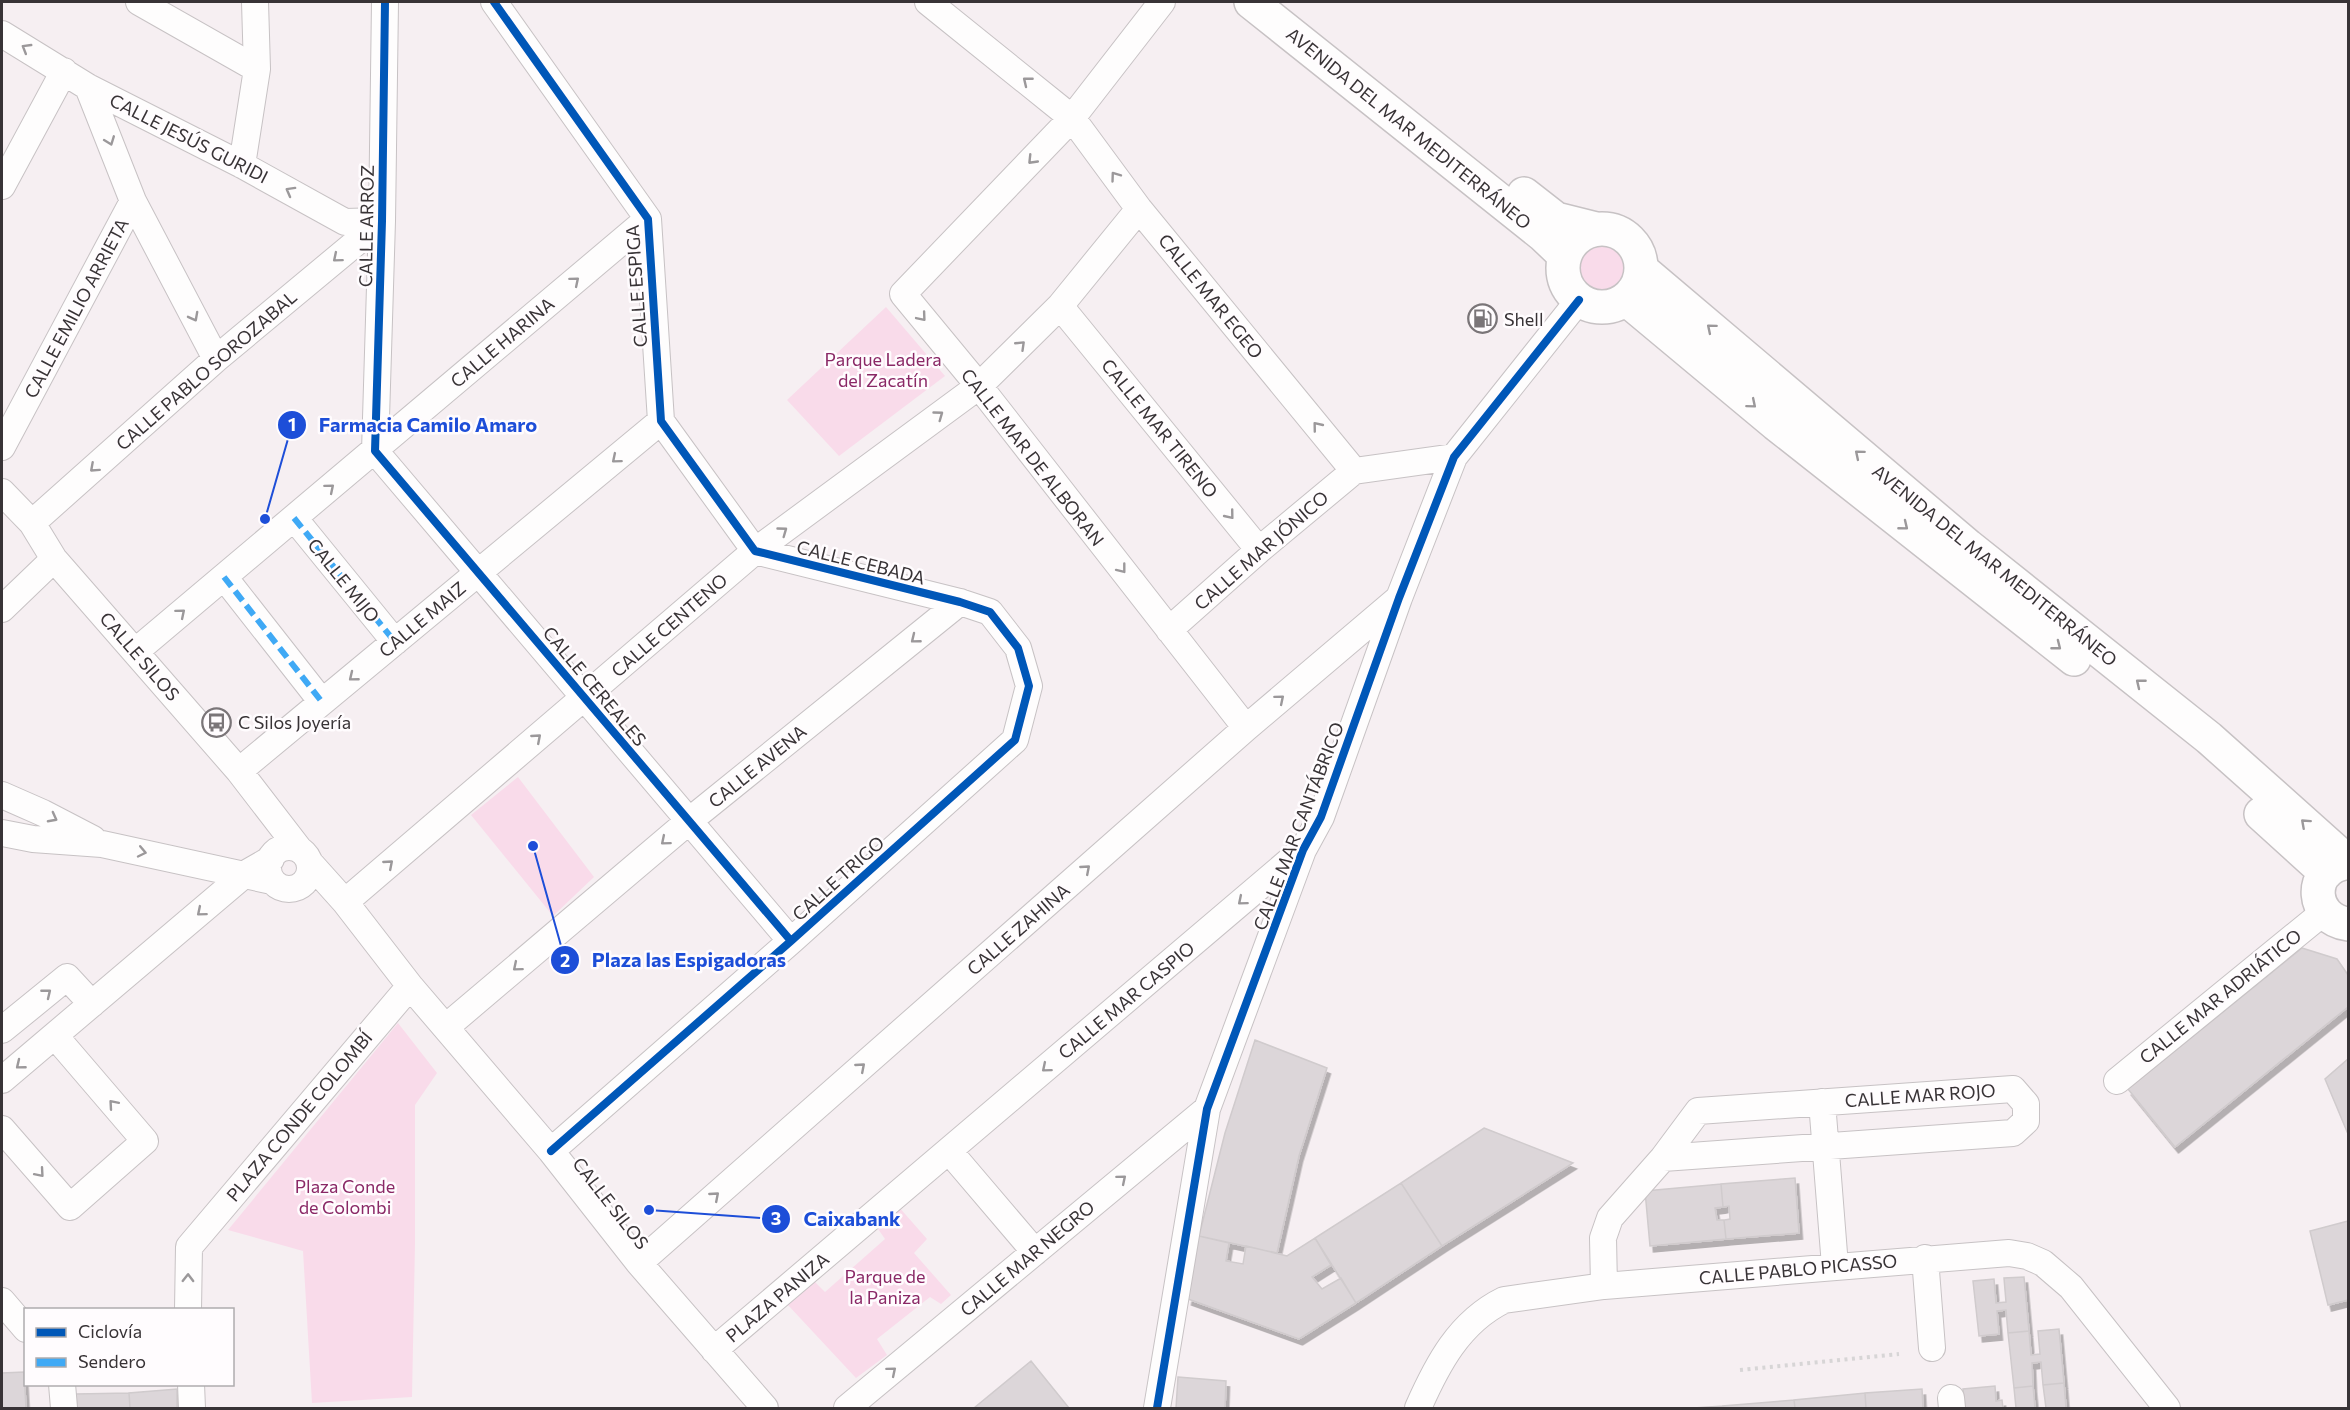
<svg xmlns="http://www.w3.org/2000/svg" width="2350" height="1410" viewBox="0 0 2350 1410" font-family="Commissioner,sans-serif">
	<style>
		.park { fill: #f9dbea }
		.building { fill: #dcd6d9; stroke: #d0cbcd; stroke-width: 1.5; filter: url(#shadow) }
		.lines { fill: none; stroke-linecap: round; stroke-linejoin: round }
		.minor-casing { stroke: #c7c2c4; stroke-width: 28 }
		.major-casing { stroke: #c7c2c4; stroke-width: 36 }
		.path { stroke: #d7d5d6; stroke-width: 4; stroke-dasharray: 3 4.5; stroke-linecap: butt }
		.minor { stroke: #fefdfd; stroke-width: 26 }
		.major { stroke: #fefdfd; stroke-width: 33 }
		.quiet { stroke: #3fa9f5; stroke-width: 6; stroke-dasharray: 12 6; stroke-linecap: butt }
		.cycleway-casing { stroke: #fffcfe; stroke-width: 11 }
		.cycleway { stroke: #0057b8; stroke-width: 8 }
		.oneway { stroke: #9b989a }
		.labels { text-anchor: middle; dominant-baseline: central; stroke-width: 5; stroke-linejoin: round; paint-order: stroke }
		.street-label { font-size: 18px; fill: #383336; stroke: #fffcfe }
		.poi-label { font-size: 18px; fill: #383336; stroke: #fffcfe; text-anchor: start }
		.park-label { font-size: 18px; fill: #8a2866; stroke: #fffcfe }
		.leader { fill: none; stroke: #1d4ed8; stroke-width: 2 }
		.callout-dot { fill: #1d4ed8; stroke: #fffcfe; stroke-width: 2 }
		.mark-label { font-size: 18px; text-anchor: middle; font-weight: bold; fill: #fff }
		.callout-label { font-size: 20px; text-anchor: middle; font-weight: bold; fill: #1d4ed8; stroke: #fffcfe; stroke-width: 5; stroke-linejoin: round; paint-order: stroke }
	</style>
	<defs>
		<filter id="shadow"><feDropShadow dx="3.5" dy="6" stdDeviation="0" flood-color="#0004"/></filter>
	</defs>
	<rect width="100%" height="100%" fill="#f6eff2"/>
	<path class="park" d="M1571 268a30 30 0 1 1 60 0a30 30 0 1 1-60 0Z
		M886,307l59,69 -106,80 -52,-56z
		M518,777l76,100 -41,39 -82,-101z
		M398,1023l39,50 -22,32v139l-3,153 -100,6 -9,-152 -75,-21z
		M898,1206l29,33 -13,14 37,42 -10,9 -11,-7 -53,42 10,16 -31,23 -69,-74 26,-24 12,12 60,-53 -9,-13z"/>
	<path class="building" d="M2302,948l35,11 11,16v32l-173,140 -47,-58z
		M1255,1040l72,28 -28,88 -22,97 -78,-17 26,-103z
		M2348,1059v75l-23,-55z
		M1484,1128l89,35 -131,83 -41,-63z
		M1795,1178l4,55 -73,6 -2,-19 6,-1 -1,-13 -6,1 -2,-23z
		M1401,1183l41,63 -86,57 -41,-65z
		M1721,1184l2,23 -8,1 2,12h7l2,19 -76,7 -5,-55z
		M2348,1221v79l-20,5 -18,-74z
		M1199,1236l30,7 -3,18 17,3 3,-18 41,10 28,-18 16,27 -19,12 10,12 19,-11 15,25 -57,36 -111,-40z
		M2024,1277l5,54 -21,2 -2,-23 -9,1 2,23 -20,2 -6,-55 21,-2 2,24 10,-1 -2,-24z
		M2059,1329l5,54 -21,2 -2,-23 -9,1 1,23 -19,2 -6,-55 21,-2 2,24 9,-1 -2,-23z
		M1031,1361l38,47h-95z
		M24,1372l2,36h-24v-35z
		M1178,1377l48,4 -1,27h-49z
		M2064,1383l2,25h-29h9l-3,-23z
		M1995,1386l1,15 6,-1 1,8h-38l-2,-19z
		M2033,1386l2,22h-19l-2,-20z
		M177,1389v19h-47l-1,-15z
		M1922,1389l1,19h-57l-1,-15z
		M129,1393l1,15h-53l-1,-14z
		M1865,1393l1,15h-71l-1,-8z
		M1794,1400l1,8h-71l-1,-2z
		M1723,1406l1,2h-31z"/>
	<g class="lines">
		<defs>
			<path id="minor" d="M139,2l118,67
				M385,2l-3,219 -7,230 416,490
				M494,2l154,217 13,202 94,130 205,51 30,10 28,36 11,38 -14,54 -224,201 -240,210
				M928,2l144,116 67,91 215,262
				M1162,2l-90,116 -169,176 76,92 267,342
				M2,34l86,53 154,78 103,57 37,-1
				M88,87l45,114 83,158
				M242,165l15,-96 -2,-67
				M2,186l62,-115
				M1060,306l199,244
				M2,447l131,-246
				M1354,471l100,-14
				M2,492l30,31 22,36 185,212 60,78
				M294,518l101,124
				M32,523l184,-164 166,-138
				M224,577l98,125
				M2,609l52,-50
				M1169,630l90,-80 95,-79
				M136,651l512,-432
				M239,771l422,-350
				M2,795l41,18 50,26
				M2,833l31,6 69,5 170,37
				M268 868a21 21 0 1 1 42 0a21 21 0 1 1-42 0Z
				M310,863l35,39 65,84 141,165 88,112 126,145
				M345,902l410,-351 224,-165 81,-80 79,-97
				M446,1027l243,-206 271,-219
				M2,1030l65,-53 25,27
				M2,1080l243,-206 26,-15
				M2117,1081l207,-169
				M1822,1102l13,164
				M2,1129l68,78 75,-66 -90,-105
				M949,1151l86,101
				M1925,1258l7,90
				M639,1263l607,-535 152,-129
				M1604,1286l-1,-48 7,-20 53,-60 35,-47 315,-22 13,15v17l-13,12 -350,25
				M2,1301l24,28
				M188,1310l1,-63 221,-261
				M714,1350l586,-498
				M62,1384l2,24
				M191,1384l1,24
				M1951,1398l1,10
				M847,1408l360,-299
				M1157,1408l50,-299 96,-259 18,-33 78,-219 55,-141 125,-157
				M1418,1408c19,-43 41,-86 86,-108l100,-14 405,-33 18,3 16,7 28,24 96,121"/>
			<path id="major" d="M1251,2l292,233 21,20
				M1524,194l32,25 40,10
				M1563 268a39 39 0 1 1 78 0a39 39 0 1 1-78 0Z
				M1641,269l327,277 241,192 139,124
				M1626,299l150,125 298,235
				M2261,814l65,59
				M2344,863c-37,8 -33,56 4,61"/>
		</defs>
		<use href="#minor" class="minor-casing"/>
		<use href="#major" class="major-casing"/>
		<path class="path" d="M1740,1370l159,-16"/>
		<use href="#minor" class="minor"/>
		<use href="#major" class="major"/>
		<path class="quiet" d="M294,518l101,124
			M224,577l98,125"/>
		<defs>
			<path id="cycleway" d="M385,2l-3,219 -7,230 416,490
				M494,2l154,217 13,202 94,130 205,51 30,10 28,36 11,38 -14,54 -224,201 -240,210
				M1157,1408l50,-299 96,-259 18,-33 78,-219 55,-141 125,-157"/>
		</defs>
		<use href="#cycleway" class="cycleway-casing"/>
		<use href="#cycleway" class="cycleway"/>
	</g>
	<defs><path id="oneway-chevron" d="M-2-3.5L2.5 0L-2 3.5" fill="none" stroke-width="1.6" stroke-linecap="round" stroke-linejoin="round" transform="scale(1.5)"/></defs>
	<g class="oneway">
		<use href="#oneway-chevron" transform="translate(26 48) rotate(-149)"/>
		<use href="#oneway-chevron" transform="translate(1027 81) rotate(-141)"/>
		<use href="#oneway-chevron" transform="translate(110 141) rotate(69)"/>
		<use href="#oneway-chevron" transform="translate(1032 160) rotate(134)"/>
		<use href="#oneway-chevron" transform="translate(1115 176) rotate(-126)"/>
		<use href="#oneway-chevron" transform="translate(290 191) rotate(-151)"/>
		<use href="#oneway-chevron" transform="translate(337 258) rotate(140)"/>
		<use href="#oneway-chevron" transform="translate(575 281) rotate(-40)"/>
		<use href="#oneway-chevron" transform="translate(194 317) rotate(62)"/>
		<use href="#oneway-chevron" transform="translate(922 317) rotate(50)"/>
		<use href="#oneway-chevron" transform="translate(1711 328) rotate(-140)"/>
		<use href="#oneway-chevron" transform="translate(1021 345) rotate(-44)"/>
		<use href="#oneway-chevron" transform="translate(1752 404) rotate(40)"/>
		<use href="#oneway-chevron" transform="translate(939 415) rotate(-36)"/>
		<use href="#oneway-chevron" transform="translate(1317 426) rotate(-129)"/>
		<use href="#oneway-chevron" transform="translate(1859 454) rotate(-140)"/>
		<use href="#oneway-chevron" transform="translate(616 459) rotate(140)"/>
		<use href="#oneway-chevron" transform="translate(94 468) rotate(138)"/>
		<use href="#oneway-chevron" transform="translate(330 488) rotate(-40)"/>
		<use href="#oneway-chevron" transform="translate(1230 515) rotate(51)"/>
		<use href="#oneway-chevron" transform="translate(1904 526) rotate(39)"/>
		<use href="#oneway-chevron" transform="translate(783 531) rotate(-36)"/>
		<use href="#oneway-chevron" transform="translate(1122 569) rotate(52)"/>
		<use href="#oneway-chevron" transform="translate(181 613) rotate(-40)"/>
		<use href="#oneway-chevron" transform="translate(915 639) rotate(141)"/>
		<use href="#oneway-chevron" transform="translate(2057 646) rotate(38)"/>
		<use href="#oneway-chevron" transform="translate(353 677) rotate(141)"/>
		<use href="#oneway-chevron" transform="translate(2140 683) rotate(-141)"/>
		<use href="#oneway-chevron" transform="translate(1280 699) rotate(-40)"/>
		<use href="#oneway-chevron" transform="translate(537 738) rotate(-41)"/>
		<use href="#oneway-chevron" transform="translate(53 818) rotate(28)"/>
		<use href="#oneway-chevron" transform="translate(2305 823) rotate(-138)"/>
		<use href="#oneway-chevron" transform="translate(665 841) rotate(140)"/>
		<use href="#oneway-chevron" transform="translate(142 852) rotate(12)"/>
		<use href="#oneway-chevron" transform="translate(389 864) rotate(-41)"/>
		<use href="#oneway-chevron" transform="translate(1086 869) rotate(-41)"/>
		<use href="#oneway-chevron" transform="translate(1242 901) rotate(140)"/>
		<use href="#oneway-chevron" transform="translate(201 912) rotate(140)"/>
		<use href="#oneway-chevron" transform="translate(517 967) rotate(140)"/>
		<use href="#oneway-chevron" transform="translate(47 993) rotate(-39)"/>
		<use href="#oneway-chevron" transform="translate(20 1065) rotate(141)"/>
		<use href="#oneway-chevron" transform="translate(861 1067) rotate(-41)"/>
		<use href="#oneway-chevron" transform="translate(1046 1068) rotate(140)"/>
		<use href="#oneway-chevron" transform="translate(113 1104) rotate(-131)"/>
		<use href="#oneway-chevron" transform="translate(40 1173) rotate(49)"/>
		<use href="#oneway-chevron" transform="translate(1122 1179) rotate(-40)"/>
		<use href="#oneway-chevron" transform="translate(715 1196) rotate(-41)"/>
		<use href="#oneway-chevron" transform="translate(188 1278) rotate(-89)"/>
		<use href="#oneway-chevron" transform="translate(892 1371) rotate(-40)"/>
	</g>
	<defs>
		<symbol id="fuel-ring" viewBox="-11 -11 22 22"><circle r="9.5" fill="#fffcfe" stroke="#7a7578" stroke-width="1.5"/><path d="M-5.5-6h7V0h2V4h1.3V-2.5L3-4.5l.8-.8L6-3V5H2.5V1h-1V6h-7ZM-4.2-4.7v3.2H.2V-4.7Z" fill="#7a7578"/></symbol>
		<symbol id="bus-ring" viewBox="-11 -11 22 22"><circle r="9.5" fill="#fffcfe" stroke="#7a7578" stroke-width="1.5"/><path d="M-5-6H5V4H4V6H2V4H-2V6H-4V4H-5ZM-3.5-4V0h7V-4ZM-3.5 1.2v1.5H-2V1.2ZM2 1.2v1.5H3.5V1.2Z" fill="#7a7578"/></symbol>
	</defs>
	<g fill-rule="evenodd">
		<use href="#fuel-ring" x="1466" y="302" width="33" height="33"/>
		<use href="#bus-ring" x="200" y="706" width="33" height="33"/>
	</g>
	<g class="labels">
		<g class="street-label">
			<text transform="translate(1409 128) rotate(39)">AVENIDA DEL MAR MEDITERRÁNEO</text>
			<text transform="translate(189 138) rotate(27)">CALLE JESÚS GURIDI</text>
			<text transform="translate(366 226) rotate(-89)">CALLE ARROZ</text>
			<text transform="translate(636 286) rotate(-94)">CALLE ESPIGA</text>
			<text transform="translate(1211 296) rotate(51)">CALLE MAR EGEO</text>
			<text transform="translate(76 308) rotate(-62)">CALLE EMILIO ARRIETA</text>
			<text transform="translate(502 342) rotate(-40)">CALLE HARINA</text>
			<text transform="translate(206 370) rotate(-41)">CALLE PABLO SOROZABAL</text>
			<text transform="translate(1160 428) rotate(51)">CALLE MAR TIRENO</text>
			<text transform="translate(1033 457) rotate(52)">CALLE MAR DE ALBORAN</text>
			<text transform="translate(1261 550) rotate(-41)">CALLE MAR JÓNICO</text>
			<text transform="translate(861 562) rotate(14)">CALLE CEBADA</text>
			<text transform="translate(1995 565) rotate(39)">AVENIDA DEL MAR MEDITERRÁNEO</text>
			<text transform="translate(344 580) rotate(51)">CALLE MIJO</text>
			<text transform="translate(422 619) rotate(-40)">CALLE MAIZ</text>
			<text transform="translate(669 625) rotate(-41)">CALLE CENTENO</text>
			<text transform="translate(140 656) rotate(49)">CALLE SILOS</text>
			<text transform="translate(595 686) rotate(50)">CALLE CEREALES</text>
			<text transform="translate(757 766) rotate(-39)">CALLE AVENA</text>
			<text transform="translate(1298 826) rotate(-69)">CALLE MAR CANTÁBRICO</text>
			<text transform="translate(838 878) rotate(-42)">CALLE TRIGO</text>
			<text transform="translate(1018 929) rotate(-41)">CALLE ZAHINA</text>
			<text transform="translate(2220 996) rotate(-39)">CALLE MAR ADRIÁTICO</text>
			<text transform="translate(1126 1000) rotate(-40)">CALLE MAR CASPIO</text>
			<text transform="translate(1920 1095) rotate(-4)">CALLE MAR ROJO</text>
			<text transform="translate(299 1116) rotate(-50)">PLAZA CONDE COLOMBÍ</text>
			<text transform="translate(611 1203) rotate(52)">CALLE SILOS</text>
			<text transform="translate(1027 1258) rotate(-40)">CALLE MAR NEGRO</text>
			<text transform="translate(1798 1269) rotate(-5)">CALLE PABLO PICASSO</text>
			<text transform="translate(777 1297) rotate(-40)">PLAZA PANIZA</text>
		</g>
		<g class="poi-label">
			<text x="1504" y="319">Shell</text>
			<text x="238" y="722">C Silos Joyería</text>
		</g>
		<g class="park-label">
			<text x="883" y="359">Parque Ladera<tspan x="883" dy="21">del Zacatín</tspan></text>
			<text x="345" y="1186">Plaza Conde<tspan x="345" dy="21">de Colombi</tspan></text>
			<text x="885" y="1276">Parque de<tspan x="885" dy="21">la Paniza</tspan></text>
		</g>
	</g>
	<path class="leader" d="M265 519L292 425M533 846L565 960M649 1210L776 1219"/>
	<g class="callout-dot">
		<circle cx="265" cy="519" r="6"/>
		<circle cx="533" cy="846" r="6"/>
		<circle cx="649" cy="1210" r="6"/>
		<circle cx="292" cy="425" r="15"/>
		<circle cx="565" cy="960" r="15"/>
		<circle cx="776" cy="1219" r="15"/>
	</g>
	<g class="mark-label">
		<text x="292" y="431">1</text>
		<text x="565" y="967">2</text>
		<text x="776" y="1225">3</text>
	</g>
	<g class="callout-label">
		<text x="428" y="432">Farmacia Camilo Amaro</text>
		<text x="689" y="967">Plaza las Espigadoras</text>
		<text x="852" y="1226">Caixabank</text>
	</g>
	<rect width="2350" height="1410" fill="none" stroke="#383336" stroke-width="6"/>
	<rect x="24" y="1308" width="210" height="78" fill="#fffcfe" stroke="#afacae" stroke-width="1.5"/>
	<rect x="36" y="1328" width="30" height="9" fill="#0057b8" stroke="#afacae" stroke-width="1.5"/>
	<text x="78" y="1338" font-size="18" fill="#383336">Ciclovía</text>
	<rect x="36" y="1358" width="30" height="9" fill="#3fa9f5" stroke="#afacae" stroke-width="1.5"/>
	<text x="78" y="1368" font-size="18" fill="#383336">Sendero</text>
</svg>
